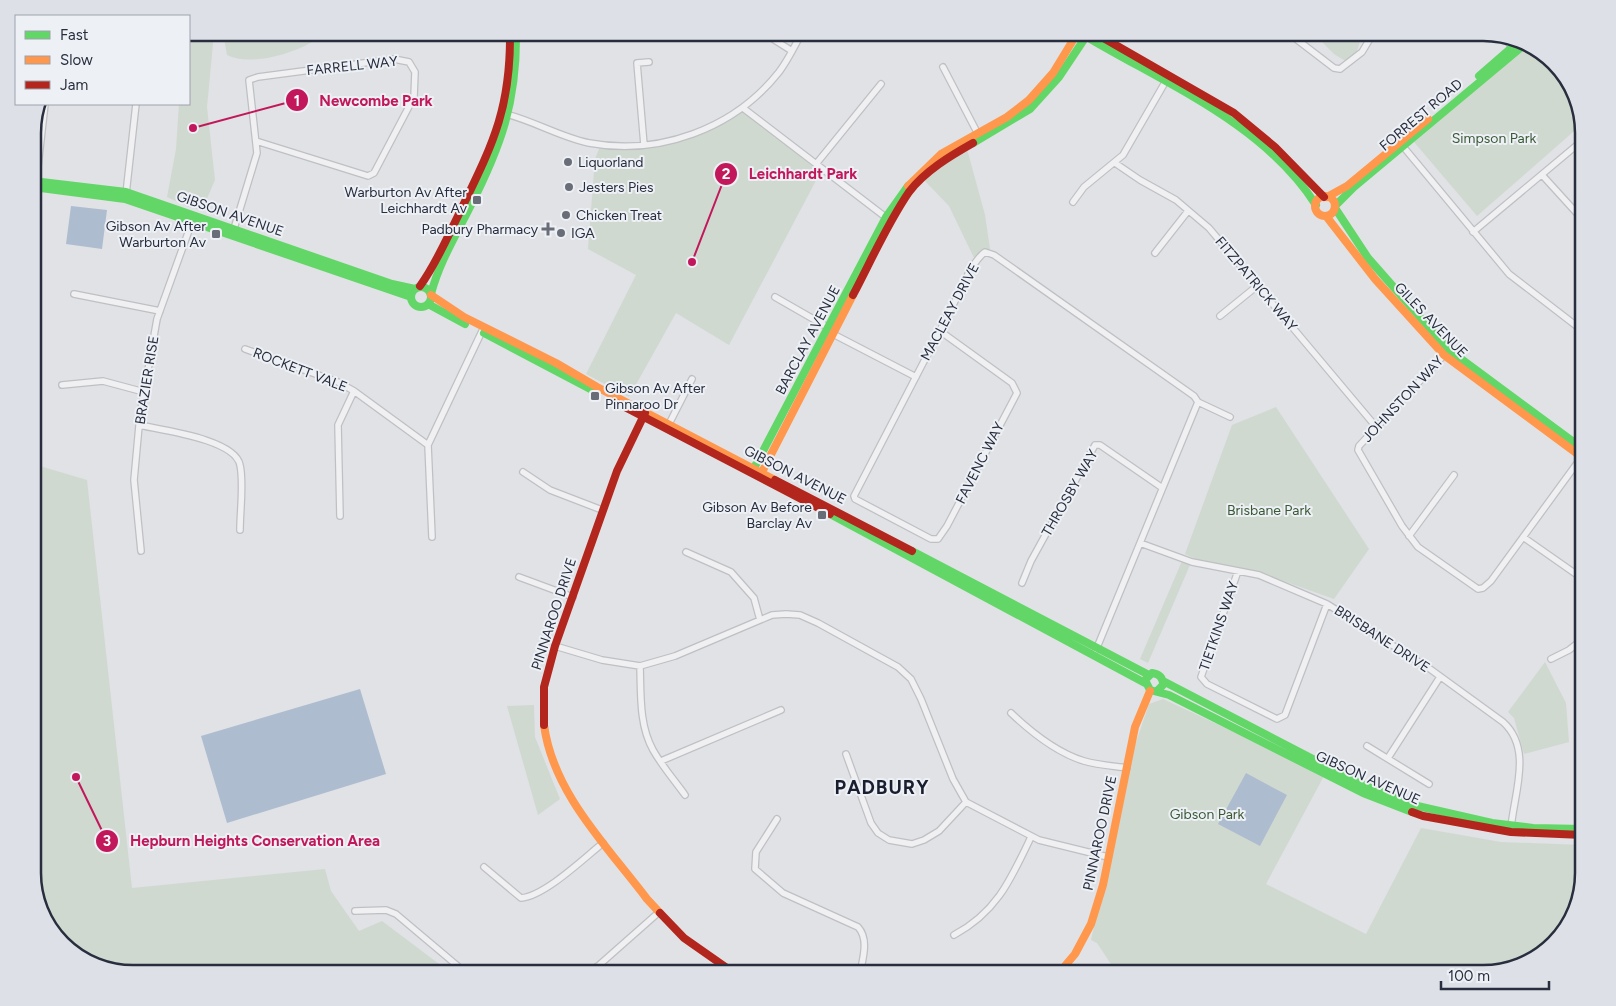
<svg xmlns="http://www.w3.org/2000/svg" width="1616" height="1006" viewBox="0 0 1616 1006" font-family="Figtree,sans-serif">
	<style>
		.green { fill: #d0d9d0 }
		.water { fill: #aebcd0 }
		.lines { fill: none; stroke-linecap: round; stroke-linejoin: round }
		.street-casing { stroke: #bec0c3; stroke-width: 8 }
		.street { stroke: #f0f0f2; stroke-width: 5.5 }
		.fast { stroke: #63d668; stroke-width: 8 }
		.slow { stroke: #ff974d; stroke-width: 8 }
		.jam { stroke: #b3261e; stroke-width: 8 }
		.poi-dot { fill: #686d78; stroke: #edf0f5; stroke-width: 2 }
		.labels { text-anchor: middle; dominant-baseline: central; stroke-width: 4; stroke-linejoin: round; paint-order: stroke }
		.street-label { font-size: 14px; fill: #282e3e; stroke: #edf0f5 }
		.park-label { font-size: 14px; fill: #395935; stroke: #edf0f5 }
		.poi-label { font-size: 14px; fill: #282e3e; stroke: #edf0f5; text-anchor: start }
		.district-label { font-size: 19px; font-weight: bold; letter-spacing: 1px; fill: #1a1f2f; stroke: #edf0f5 }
		.rim { fill: none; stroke: #282e3e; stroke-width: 2.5 }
		.leader { fill: none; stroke: #c2185b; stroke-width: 2 }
		.callout-dot { fill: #c2185b; stroke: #edf0f5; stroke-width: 2 }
		.mark-label { font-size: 15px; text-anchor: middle; font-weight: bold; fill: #fff }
		.callout-label { font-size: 15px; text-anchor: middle; font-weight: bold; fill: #c2185b; stroke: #edf0f5; stroke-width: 4; stroke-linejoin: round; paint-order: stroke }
	</style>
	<rect width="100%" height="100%" fill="#e0e2e5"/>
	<path class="green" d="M189,33h25l-7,74 8,73 -13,30 -11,-2 -24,-11 9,-48 3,-45h10z
		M223,33v-1l102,1c-20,18 -73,35 -98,22z
		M1313,33h50l-11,32 -18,-11z
		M1528,46l10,3 32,34 11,42 -104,91 -63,-74z
		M743,108l77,65 -91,172 -53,-32 -47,84 -43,-23 50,-99 -48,-26 7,-90 6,-15 59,-2 39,-10z
		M967,149l18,66 5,34 -14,13 -27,-56 -26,-27z
		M1276,407l93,142 -35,50 -73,-26 -51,-7 -25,-12 47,-129z
		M33,464l54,16 45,408 193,-19 6,22 28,40 23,-10 69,52h-317l-56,-16 -32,-34 -13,-44z
		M1182,561l8,4 -42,98 -8,-4z
		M1545,662l21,41 3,39 -45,12 -10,-36 -6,-6z
		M1163,699l162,75 -59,110 100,50 55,-106 80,14 82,3v28l-16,55 -34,32 -50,13h-366l-20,-30 -6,-3 43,-192 15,-44z
		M534,705l1,32 25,62 -22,16 -31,-109z"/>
	<path class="water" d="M71,206l36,4 -5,39 -36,-5z
		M360,689l26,85 -159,49 -26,-87z
		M1246,773l41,22 -27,51 -42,-22z"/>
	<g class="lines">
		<defs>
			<path id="street" d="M762,32l30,19
				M1287,32l47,36 6,1 22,-17 12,-20
				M1295,37l7,-5
				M1506,40l7,8
				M943,67l36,69
				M743,108l145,111
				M506,114c28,7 54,23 83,29 70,13 145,-14 190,-71 9,-12 16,-26 23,-40
				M1401,144l108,130 74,57
				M644,145l-7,-82 12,-1
				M1115,163l25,17 36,20 33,28 168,200
				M816,164l65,-80
				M1543,176l40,44
				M36,184l9,-80
				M126,194l10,-90
				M1073,202l11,-15 39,-32 44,-76
				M233,232l24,-79 -8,-73 9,-3 136,-18 15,3 6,10 -1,25 -40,76 -6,3 -112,-35
				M1473,232l110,-92
				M1155,253l33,-42
				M74,294l86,17
				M775,297l54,31 4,6 83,43
				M1220,316l37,-30
				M940,331l72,52 5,10 -70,133 -9,13h-7l-76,-40 -1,-3c32,-61 63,-121 94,-181 10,-18 22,-52 37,-63l9,3 200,141 4,6 -102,248
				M245,349l93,33 16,9 74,54
				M1446,353l-87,93 -1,4 44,76 16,21 60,42 5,-1 8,-7 92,-126
				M62,385l41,-4 41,11
				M1198,402l32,15
				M139,425c22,5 96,14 101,40 4,18 0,46 0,65
				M668,426l24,-47
				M523,472l27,18 52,20
				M340,516l-2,-91 16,-34
				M1409,536l45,-61
				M432,537l-4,-92 55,-116
				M1523,537l60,42
				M1140,543l52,19 67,13 68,29 103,65 73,53c30,27 11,71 8,106
				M141,551l-7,-71 6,-65 17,-96 36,-100
				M686,552l45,20 23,26 6,22
				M1238,571l-37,106 6,7 70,35 8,-4 42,-111
				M519,577l54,20
				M1022,583l9,-22 64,-116h5l61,42
				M555,646l47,14 38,6 35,-10 97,-41 14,-1 14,1 18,8 80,44 13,12 10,20 32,80 13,23 73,38 69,17
				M1551,659l18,-9 14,-11
				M640,666c1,28 -1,59 13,84 9,16 22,31 32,45
				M1011,713c20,19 47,40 73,48 14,4 29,5 43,7
				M1367,746l62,38
				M846,754l25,69 7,10 11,7 23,4 12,-4 15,-9 27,-29
				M1388,758l52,-81
				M661,761l120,-51
				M777,819l-21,33 -1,17 28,24 75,34c11,12 5,31 2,46
				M484,867l37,31c24,-2 63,-40 82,-55
				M355,911l31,-1 10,4 70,59
				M954,935c43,-23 57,-56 77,-98
				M598,966l6,7
				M585,973l13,-7 60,-53"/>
		</defs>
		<use href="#street" class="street-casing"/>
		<use href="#street" class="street"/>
		<path class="fast" d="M1082,34c81,49 181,88 234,171
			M1479,76l38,-33
			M973,143l57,-34 29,-32 30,-45
			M33,181l93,11 266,92 23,5
			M33,187l92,12 286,98
			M1335,206l19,-19 170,-142
			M1335,208l33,50 81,92 134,99
			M411 297a10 10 0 1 1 20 0a10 10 0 1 1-20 0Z
			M431,294c8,-31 25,-59 39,-87 31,-61 47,-105 46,-175
			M428,304l37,20
			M484,333l110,58
			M752,472l134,-255 22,-31
			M830,514l315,169
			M912,551l237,124
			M1163,681l196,102 54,22 79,18 41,5 50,1
			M1157,691l6,-6c0,-8 -4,-11 -11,-12l-7,7 5,10 19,5 194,98 49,19"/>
		<path class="slow" d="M908,186l33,-32 66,-37 22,-17 24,-27 25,-41
			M1315 206a10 10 0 1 1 20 0a10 10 0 1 1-20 0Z
			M1327,197l20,-11 81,-67
			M1326,216l49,63 69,76 139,103
			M431,295l33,22 92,46 41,24 178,93
			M760,476l93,-181
			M544,725c9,68 63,121 103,174l13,14
			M1059,973l16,-19 16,-30 12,-39 32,-158 15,-36"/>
		<path class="jam" d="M1093,32l141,81 41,34 49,50
			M420,286c16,-22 26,-46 38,-70 33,-69 53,-104 52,-184
			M853,295c18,-34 34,-71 56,-103 16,-21 41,-36 64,-49
			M619,404l211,110
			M775,480l137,71
			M544,725v-38l11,-41 62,-175 28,-58
			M1412,812l11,4 88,16 72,3
			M660,913l24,25 50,35"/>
	</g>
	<g class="poi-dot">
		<circle cx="568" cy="162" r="5"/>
		<circle cx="569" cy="187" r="5"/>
		<rect x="472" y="195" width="10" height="10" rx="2.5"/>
		<circle cx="566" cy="215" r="5"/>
		<path d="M545.5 221.5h5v5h5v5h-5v5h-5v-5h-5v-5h5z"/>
		<circle cx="561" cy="233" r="5"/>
		<rect x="211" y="229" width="10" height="10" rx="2.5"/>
		<rect x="590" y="391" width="10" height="10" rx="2.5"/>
		<rect x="817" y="510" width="10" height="10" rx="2.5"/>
	</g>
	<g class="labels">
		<g class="street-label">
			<text transform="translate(352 66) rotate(-6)">FARRELL WAY</text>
			<text transform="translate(1421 115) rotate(-40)">FORREST ROAD</text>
			<text transform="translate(230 214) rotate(19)">GIBSON AVENUE</text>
			<text transform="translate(1256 284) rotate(50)">FITZPATRICK WAY</text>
			<text transform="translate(950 312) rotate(-62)">MACLEAY DRIVE</text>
			<text transform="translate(1431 320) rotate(46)">GILES AVENUE</text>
			<text transform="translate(808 340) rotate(-62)">BARCLAY AVENUE</text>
			<text transform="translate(300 370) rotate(21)">ROCKETT VALE</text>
			<text transform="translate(147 380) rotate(-81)">BRAZIER RISE</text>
			<text transform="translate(1403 399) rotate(-47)">JOHNSTON WAY</text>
			<text transform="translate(980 463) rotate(-63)">FAVENC WAY</text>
			<text transform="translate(795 475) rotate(27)">GIBSON AVENUE</text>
			<text transform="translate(1070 493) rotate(-60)">THROSBY WAY</text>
			<text transform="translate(554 614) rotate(-72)">PINNAROO DRIVE</text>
			<text transform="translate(1219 626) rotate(-71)">TIETKINS WAY</text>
			<text transform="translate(1382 639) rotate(33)">BRISBANE DRIVE</text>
			<text transform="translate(1368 778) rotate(24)">GIBSON AVENUE</text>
			<text transform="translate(1100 833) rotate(-78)">PINNAROO DRIVE</text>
		</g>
		<g class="park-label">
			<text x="1494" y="138">Simpson Park</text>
			<text x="1269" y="510">Brisbane Park</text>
			<text x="1207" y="814">Gibson Park</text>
		</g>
		<g class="poi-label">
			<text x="578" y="162">Liquorland</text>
			<text x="579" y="187">Jesters Pies</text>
			<text x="467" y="192" text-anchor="end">Warburton Av After<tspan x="467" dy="16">Leichhardt Av</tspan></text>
			<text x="576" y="215">Chicken Treat</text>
			<text x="206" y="226" text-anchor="end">Gibson Av After<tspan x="206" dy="16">Warburton Av</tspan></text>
			<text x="538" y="229" text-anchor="end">Padbury Pharmacy</text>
			<text x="571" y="233">IGA</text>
			<text x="605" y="388">Gibson Av After<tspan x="605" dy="16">Pinnaroo Dr</tspan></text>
			<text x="812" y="507" text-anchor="end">Gibson Av Before<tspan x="812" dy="16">Barclay Av</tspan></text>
		</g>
		<g class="district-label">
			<text x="882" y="787">PADBURY</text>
		</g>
	</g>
	<path d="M0 0H1616V1006H0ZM133 41H1483A92 92 0 0 1 1575 133V873A92 92 0 0 1 1483 965H133A92 92 0 0 1 41 873V133A92 92 0 0 1 133 41Z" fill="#dde0e6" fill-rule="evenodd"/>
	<path class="rim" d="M133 41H1483A92 92 0 0 1 1575 133V873A92 92 0 0 1 1483 965H133A92 92 0 0 1 41 873V133A92 92 0 0 1 133 41Z"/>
	<path class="leader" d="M193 128L297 100M692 262L726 174M76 777L107 841"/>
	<g class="callout-dot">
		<circle cx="193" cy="128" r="5"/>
		<circle cx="692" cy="262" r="5"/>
		<circle cx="76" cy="777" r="5"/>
		<circle cx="297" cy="100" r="12"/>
		<circle cx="726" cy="174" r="12"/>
		<circle cx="107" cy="841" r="12"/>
	</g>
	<g class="mark-label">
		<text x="297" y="106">1</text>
		<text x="726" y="179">2</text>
		<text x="107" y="846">3</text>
	</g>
	<g class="callout-label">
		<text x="376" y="106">Newcombe Park</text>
		<text x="803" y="179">Leichhardt Park</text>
		<text x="255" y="846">Hepburn Heights Conservation Area</text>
	</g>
	<rect x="15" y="15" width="175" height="90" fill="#edf0f5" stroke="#9ea2ac"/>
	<rect x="25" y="31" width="25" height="8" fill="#63d668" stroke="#9ea2ac"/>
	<text x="60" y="40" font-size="15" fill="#282e3e">Fast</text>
	<rect x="25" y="56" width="25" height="8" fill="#ff974d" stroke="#9ea2ac"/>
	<text x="60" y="65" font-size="15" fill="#282e3e">Slow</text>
	<rect x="25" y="81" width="25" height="8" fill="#b3261e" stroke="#9ea2ac"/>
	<text x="60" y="90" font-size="15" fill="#282e3e">Jam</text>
	<path d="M1441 981v8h108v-8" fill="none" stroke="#282e3e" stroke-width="2.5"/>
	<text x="1448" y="981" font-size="15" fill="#282e3e" stroke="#edf0f5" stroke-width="4" paint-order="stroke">100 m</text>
</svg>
